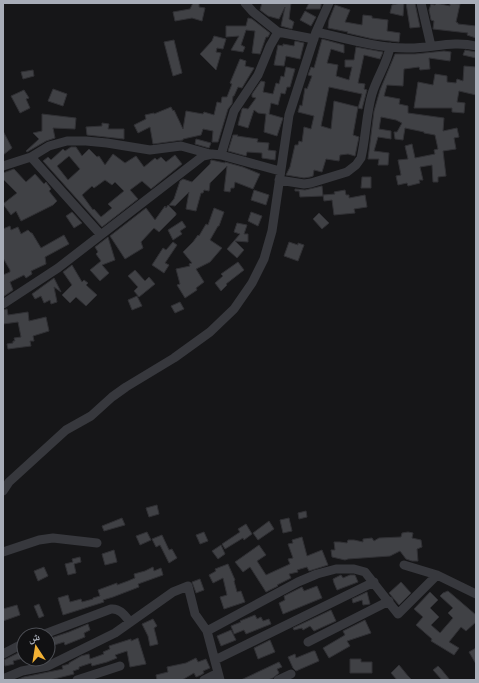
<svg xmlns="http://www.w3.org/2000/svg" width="479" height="683" viewBox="0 0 479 683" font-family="'Roboto Condensed','Noto Naskh Arabic',sans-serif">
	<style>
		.building { fill: #404145; stroke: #303034; fill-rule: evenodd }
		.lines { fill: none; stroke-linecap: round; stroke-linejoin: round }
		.minor { stroke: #37383d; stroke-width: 9 }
	</style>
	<rect width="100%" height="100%" fill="#161618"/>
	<path class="building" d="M193,3h6v4l6,1 -3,13 -10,-3 -17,3 -2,-9 17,-3z
		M262,3h29l-2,16 5,3 -2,7 -11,-3 4,-19 -6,12 -11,-3 -8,-6z
		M309,3h12v3l-1,3h-14z
		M401,3h3l-1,13 -13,-3 2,-8z
		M406,3h9l5,24 -10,1z
		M436,3l14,3v-3l10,1 -4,18 2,1v1l18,2v12l-9,-3 1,-2 -35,-4 1,-8 -3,-1 -2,-10 2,-6 4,1z
		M335,5l15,5 -5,12 17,3 1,-10 9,1v2l16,2 -1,11 13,2 -1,9 -26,-3 -26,-6 1,-1 -20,-4 1,-8z
		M305,11l11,6 -5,9 -11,-6z
		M248,18l4,1 18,14 -2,4h-2l-6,17 -8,-1 3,-22 -9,-1 -5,15 4,2 -2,5 -12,-2 8,-14 -13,1v-11h20z
		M214,36l12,3 -3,10 -6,-1 -1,4 5,1 -5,17 -16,-16 12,-13z
		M322,39l22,6v8l-13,-4 -4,14 11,2 -2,11 13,4 3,-13h-7v-7h9l2,-13 27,5 -3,7 -16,-4 -6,28 7,1 -1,5 3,1 -5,19 -4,-1 4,-14 -33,-7 -8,39 10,3 3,-28 24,6 -5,28 6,2 -4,19 -7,-2 -8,1 -1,6 -13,-2 -4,13 -8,-2 -1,6 -3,1 -6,1 -18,-3 4,-8 5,-22h3l1,-4 3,1 2,-15 7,2 3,-13 -16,-4 2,-7 2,1 3,-18 2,1 5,-13 -4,-1 3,-8 3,1z
		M174,40l8,33 -9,3 -9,-34z
		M295,41l9,2 -4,16 -14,-3 -2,10 -10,-1 4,-20 5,1v-2l11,2z
		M465,50l11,2v6l-13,-3z
		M444,51l7,1 -1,9 -21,-3 1,11 -10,1 -1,-3 -15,2 -1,17 -16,-1 -3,11 16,3 -1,5 9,2v7l36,5 -1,13 14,-3 2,9 -5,1 2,11 -13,2 3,25 -8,1v5h-5l-1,-17 -12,2 3,13h-4l1,3 -12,3 -1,-3 -9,2 -2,-9 5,-1 -3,-15 10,-1 -3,-13 7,-2 3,14 20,-4 -1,-4 4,-1 -3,-14 -11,-2v-1l-19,-4 -2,12 -8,-1 -1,-7h3l5,-9 -6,-3 -15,-3 -2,12 12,2v8l-13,-2 -4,14 15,2 -1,12h-10l1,-6h-11l6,-48 6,-21 15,-36h20z
		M240,59l6,2 -1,5 9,2 -12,20 -4,-1 -4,9h-1l-1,8 -4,5 -10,33h-6l1,-11 -10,-2 -2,6 -18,4v1l-30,4 -3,-17 -12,6 -4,-8 12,-6 -1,-4 9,-2v1l17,-7 2,4 1,-1 9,19 3,-18 17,3 1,-2 10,3 3,-13 4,1 1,-6h5l5,-13 -2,-1z
		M464,66l12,1v28l-17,-4 -2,11 8,1 -1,10 -12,-1v-4h-38l4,-26 15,3 2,-11 12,2v6l9,1 1,-4 6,2z
		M286,67l9,2 -5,18h-3l-2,7 -4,-1 -3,12 -7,-2 -2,11 14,4 -6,18 -13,-4 2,-18 -8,-1 -4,-3 -6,18 -10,-3 4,-16 1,-1 5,1 8,-11 -4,-1v-3l9,-13 4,1 -2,10 10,2 3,-11 3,1 2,-8 3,1z
		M33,70l1,6 -11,3 -2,-7z
		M53,89l14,5 -4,12 -15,-5z
		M24,90l5,8 -3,1 4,9 -10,5 -9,-17z
		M42,114l34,4 -1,11 -22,-1 2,10 -9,3 -19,11 -1,-1 13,-12 -6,-6 9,-2z
		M102,123l7,1 -1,5h16v10l-37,-4 -1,-8 16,-1z
		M3,131l9,17 -9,7z
		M233,135h5l-1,1 21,3 -1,3 12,1 -1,7 8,1 -1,9 -13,-2v-5l-15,-1 -1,4 -18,-5z
		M196,139l15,4 -2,5 -14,-4z
		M71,147h5l6,9 7,-7 8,8 2,-1 6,9 8,-11 12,9 11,-7 8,11 11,-9 2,2 4,-3 5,5 9,-7 7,9 -31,25 -9,-8 -12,9 8,9 -36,28 -59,-66 5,-4 3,3 12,-11 2,2zM69,156l11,13 -12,11 -11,-14zM105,180l7,5 3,-3 9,9 -16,13 4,4 -11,9 -7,-8 -1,1 -11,-15 10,-9 2,2z
		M211,160l14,3v-1l18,5 17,7 -7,15 -18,-7 -1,6h-3l-1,4 -6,-1 3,-25 -17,17 -1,8 -5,-1 -1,3h-2l-5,18 -10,-2 3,-17 -14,14 -6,-1 5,-6 6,-18 3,-2 9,3 18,-18z
		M14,169l12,13 9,-8 9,10 2,-2 5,7 -2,2 8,10 -4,4 -32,16 -5,-10 -5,4 -8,-11 14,-11 -14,-14v-6z
		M362,177h9v11h-10z
		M322,186l1,10 -23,1 -1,-6h-4v-2l10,1z
		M254,190l15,5 -3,10 -15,-5z
		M345,190l1,5h3v3l16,-3 2,12 -13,2 1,4 -21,2 -2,-15 -8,1 -1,-6 12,-1 -1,-2z
		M168,205l8,8v2l-17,17 -5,-4 -13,14 2,6 -18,11 -15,-23 36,-28 9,12 10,-14 1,2z
		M214,208l10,4 -5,14h-1l-8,14 12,8 -12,14 -14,7 8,13 -8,6 1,2 -12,8 -8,-13 3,-1 -4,-15 14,-3 -1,-2 3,-1 -9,-11 10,-10 5,-7 1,1 7,-12 2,1z
		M72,212l10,11 -8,5 -8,-12z
		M251,212l11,4 -4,10 -10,-5z
		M319,213l10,10 -7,6 -9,-10z
		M182,221l4,6 -6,4 2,3 -9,6 -5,-10z
		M237,223l10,2 -3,9h4v8l-13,-1 9,9 -7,8 -10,-9 13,-15 -6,-2z
		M10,226l1,4 7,-3 3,7 7,-4 3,3h1l9,15 23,-13 5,9 -24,13 1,7 -15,7 1,3 -6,4 -2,-3 -14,7 3,8 -10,7v-22l7,-3v-2l-7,-12v-29z
		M108,237l7,23 -13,5 7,8 -9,8 -10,-11 11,-9 -5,-7 2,-2 -3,-5z
		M173,242l4,3 -12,18 4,2 -5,8 -12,-8 11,-17 3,2z
		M289,242l9,3v-2l6,2 -6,16 -14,-5z
		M238,262l6,8 -18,14 1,1 -6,6 -6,-8 8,-7 -2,-2z
		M72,265l10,17 2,-2 4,3 -2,2 11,10 -11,11 -10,-9 -6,6 -8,-8 10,-10 -9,-13z
		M135,270l10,11 4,-4 6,7 -16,13 -5,-6 4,-4 -10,-11z
		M54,278l7,14 -7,-5 3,15 -6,2 -1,-4 -6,3 -3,-7 -6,3 -3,-5z
		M137,296l5,10 -10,4 -4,-10z
		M180,302l4,7 -9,4 -4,-7z
		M7,309l1,6 20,-3 1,9 17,-4 3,14 -16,5 1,5h-4l1,5 -23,3 -1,-5 6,-1v-2h2l-1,-3 7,-1 -3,-15 -15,2v-14z
		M157,505l2,9 -10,3 -3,-9z
		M306,511l1,6 -8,2 -1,-6z
		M122,518l3,7 -21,6 -2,-5z
		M289,518l3,13 -9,2 -3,-13z
		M269,521l5,8 -16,11 -5,-7z
		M246,524l6,10 -8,6 -1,-2 -18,11 -3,-5 18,-12 -2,-3z
		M147,532l4,8 -11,5 -4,-9z
		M204,532l4,9 -8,3 -4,-9z
		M408,532l5,1 -1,5 9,2 1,7 -5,2 1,12h-6l-6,-2 -6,-8 -10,5 -42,3 -3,1 -13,-3 -1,-7h4l-1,-8h6l7,1 1,-3h6l9,2v-3l9,-1 2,3 5,-3 22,-1 1,-4z
		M162,535l7,15 3,-1 5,9 -8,5 -9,-18 -4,2 -4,-8z
		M302,537l5,19 15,-6 6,15 -19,6 -2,-4 -10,3 1,2 -9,2 2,4 -14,7 1,1 -12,6 -16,-25 -7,5 -8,-10 24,-17 7,10 -9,6 9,14 24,-11 -2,-5 5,-1 -5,-14 5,-1 -1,-3z
		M221,545l4,9 -7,5 -6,-8z
		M114,550l3,12 -12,3 -3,-11z
		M80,557l1,5 -7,2 2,9 -8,2 -3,-11 8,-2 -1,-3z
		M228,564l7,16 -1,1 3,11 4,-1 4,11 -21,7 -4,-12 7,-2 -4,-17 -10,5 -4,-8 7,-4 -1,-2z
		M44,567l4,9 -10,5 -4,-10z
		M153,567l1,4 7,-3 2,7 -25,9 1,3 -26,10 -10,3 1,2 -41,13 -5,-17 10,-3 2,7 11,-3 1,3 11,-3v-1l7,-2 -2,-6 19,-7v2l11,-4 7,-3 -1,-4 11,-3z
		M341,575l2,3 7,-3h5l3,7 -21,8 -3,-7 -1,-4z
		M200,579l4,11 -8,3 -4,-11z
		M401,582l10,11 -12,12 -10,-12z
		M317,586l5,12 -39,16 -4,-11 6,-3 -1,-4 18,-9 2,4z
		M448,591l28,24v7l-10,9 -5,-4 -12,15 10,6 -5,7 -23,-14 1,-2 -16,-14 7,-8 -9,-8 16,-17 8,8 -8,8 9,9 -8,8 9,8 13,-15 -5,-5 5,-5 -13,-12 3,-3z
		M367,592l3,12 -7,1 -1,-5 -9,3 -1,-4z
		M39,604l5,12 -5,2 -5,-12z
		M17,605l3,10 -17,6v-12z
		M331,610l5,11 -22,10 -4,-5 -7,4 -1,-2 -8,2 -1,-2z
		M255,615l2,4 4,-2 2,4 6,-2 2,5 -25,10 -2,-4 -10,4 -3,-8 10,-4 -1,-1z
		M153,619l4,7 -3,2 4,16 -8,2 -2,-10 -6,-12z
		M365,620l6,13 -24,8 3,5 -21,12 -6,-10 22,-13 -2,-4z
		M88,624l2,6 -6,3 1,4 -20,8 -1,-3 -16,5v-8l21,-7z
		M231,630l5,10 -15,6 -4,-10z
		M138,638l8,26 -16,3 -3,-16 -12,4 2,3 -10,4 -15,4 -1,-3 -12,4v2l-6,2 1,3 -24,6h-34l8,-3 39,-8 -1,-3 7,-2v-1l12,-7 8,-2 1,5 14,-5 -1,-2 7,-3 -1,-3 22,-7v2z
		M270,640l5,12 -17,7 -4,-11z
		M476,648v16l-7,-12z
		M24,650v8l-11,3 1,3 -9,2 -1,-6z
		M313,651h2l4,10 -23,10 -3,-3 -5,-11 7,-3 1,4z
		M196,658l2,4 8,-3 4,9 -7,3 1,2 -3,2 -5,2 -2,-4 -12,7h-25l-1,-5 12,-3 -1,-5 19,-4z
		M350,659h11v3h11v11h-22z
		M279,662l3,5 -5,2 2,4 -6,5 -5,2h-27z
		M399,665l9,11 4,4h-15l-6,-7z
		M438,666l3,3 9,11h-8l-9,-10z"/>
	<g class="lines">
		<path class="minor" d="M245,3l8,9 25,20 36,7
			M421,3l10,43
			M316,32c29,6 60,16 90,16 24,1 46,-8 70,-2
			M221,155l13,-44 24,-36 12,-29 8,-14
			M31,157l70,78
			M3,166l28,-9 18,-11 18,-5h19l21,2 43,7 31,-4 29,8
			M279,180l25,4 7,-1 36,-11 9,-7 5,-7c5,-21 5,-44 11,-64 5,-17 15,-30 18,-47
			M3,304l55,-36 145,-112 9,-2 9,1 59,16
			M3,491l6,-9 57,-52 25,-14 21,-19 14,-10 48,-29 36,-26 24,-23 18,-26 12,-24 8,-28 17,-116 27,-83 13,-29
			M3,552l36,-12 14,-2 44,5
			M404,565l33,10 39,19
			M207,631l91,-49 19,-8 19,-5h18l11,3 33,42 39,-39
			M42,635l69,-26c9,-1 14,7 19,13
			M308,642l81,-41
			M3,654l21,-11
			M215,660l159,-78
			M3,679l19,-8 26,-5 67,-33 58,-41 15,-6 7,28 12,17 13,49
			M77,680l43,-14
			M204,680l14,-7
			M278,680l13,-6"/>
	</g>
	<rect width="479" height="683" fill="none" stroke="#a8adb8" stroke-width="8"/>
	<g transform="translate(36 647) rotate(348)"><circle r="19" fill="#111113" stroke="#4d4f55"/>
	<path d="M0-3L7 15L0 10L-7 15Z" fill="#f2b134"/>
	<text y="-6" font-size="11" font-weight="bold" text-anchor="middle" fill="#a8adb8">ش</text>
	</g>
</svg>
